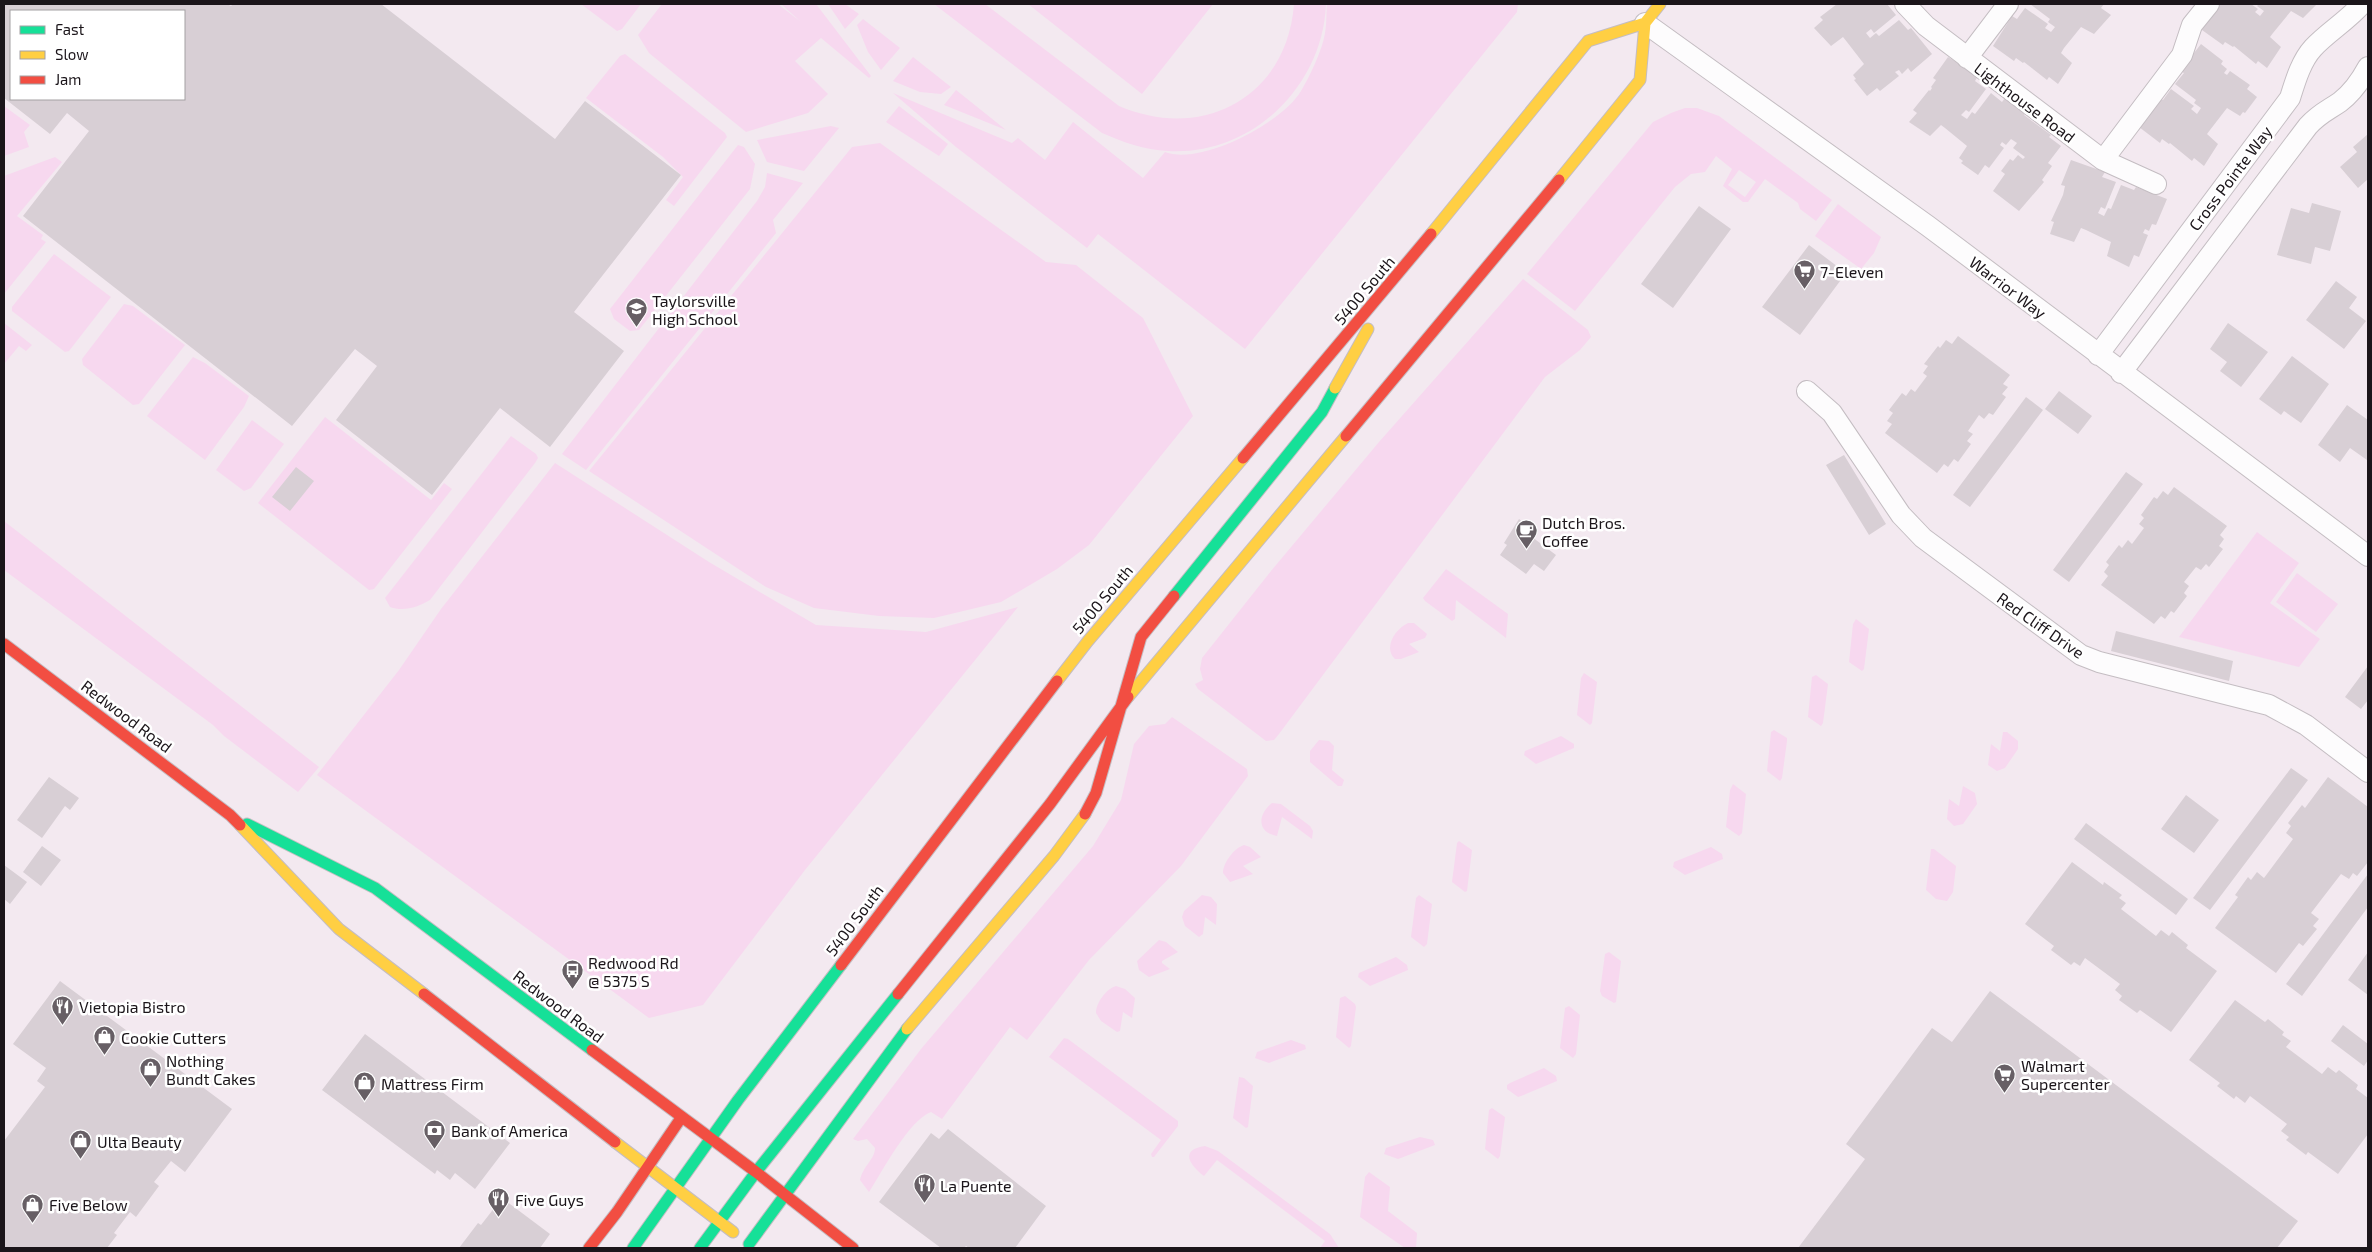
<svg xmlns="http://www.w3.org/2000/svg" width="2372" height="1252" viewBox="0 0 2372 1252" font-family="'Exo 2',sans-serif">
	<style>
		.green { fill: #f7d8ef; fill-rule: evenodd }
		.building { fill: #d8cfd5; fill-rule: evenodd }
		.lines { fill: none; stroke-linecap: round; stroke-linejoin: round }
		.street-casing { stroke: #c4bdc2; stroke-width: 22 }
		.fast-casing { stroke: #c4bdc2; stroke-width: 13 }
		.slow-casing { stroke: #c4bdc2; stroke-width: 13 }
		.jam-casing { stroke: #c4bdc2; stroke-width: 13 }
		.street { stroke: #fdfcfd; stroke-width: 20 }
		.fast { stroke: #16e098; stroke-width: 11 }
		.slow { stroke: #ffcf43; stroke-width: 11 }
		.jam { stroke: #f24e42; stroke-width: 11 }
		.labels { text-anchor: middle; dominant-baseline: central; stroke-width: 5; stroke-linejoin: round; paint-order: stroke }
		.street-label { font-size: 16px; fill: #1b151a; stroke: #fff }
		.poi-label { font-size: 16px; fill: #1b151a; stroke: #fff; text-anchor: start }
	</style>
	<rect width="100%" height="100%" fill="#f3e9f0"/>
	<path class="green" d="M581,4h60l-19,25 -5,2z
		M662,4h116l23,18 -20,-18h35l55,72 -2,2 -48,-40 -26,23 33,33 -20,19 -62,19 -97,-79 -11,-18z
		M828,4h17l14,10 -14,15z
		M934,4h51l134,102c84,36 168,-9 175,-102h32c-3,82 -74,152 -158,147 -24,-1 -45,-9 -66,-18z
		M1028,4h185l-71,90z
		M1327,4h191l-1,8 -272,337 -147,-115 -11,14 -131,-101 -63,-54 119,50 6,-5 27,22 28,-38 70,56 22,-26c36,14 117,-29 136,-61 8,-13 20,-39 23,-53 3,-11 2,-23 3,-34z
		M863,19l37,29 -19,22 -13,-18 -11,-27z
		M625,54l100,79 2,4 -53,69 -8,-6 17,-23 -20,-20 -77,-59 34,-42z
		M913,57l38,30 -10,7 -21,-2 -27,-11z
		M956,90l50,40 -62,-25z
		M4,106l26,19 -6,7 5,15 -25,9z
		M899,106l49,38 -9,12 -53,-34z
		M1685,108h12l22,8 113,84 -16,21 -16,-12 -2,-6 -33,-24 -17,23h-5l-20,-16 9,-17 -16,-13 -11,16 -14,2 -16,13 -100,124 -48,-37 126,-152 18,-9zM1739,170l17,12 -11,15 -17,-12z
		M831,126l8,2 -35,43 -37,-9 -10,-22z
		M880,143l166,119 30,3 67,53 50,98 -104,129 -32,24 -56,33 -67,16 -55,-2 -65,-8 -48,-21 -177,-116 263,-324z
		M738,145l6,2 11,17 -5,25 -111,141 -9,1 -16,-12 -4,-10z
		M55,157l7,5 -45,54 26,19 -2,4 5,3 -42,52v-118z
		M767,173l36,10 -30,37 3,13 -190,237 -24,-16 195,-253 8,-14z
		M1838,204l43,33 -7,16 -13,16 -46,-33z
		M54,254l57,43 -42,54 -4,1 -53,-41v-4z
		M1523,279l65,51 3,7 -11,13 -35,27 -266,357 -5,6 -8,1 -68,-52 -3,-5 8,-4 -3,-11 2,-11 69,-87 108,-129z
		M124,304l9,2 52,39 -46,59 -6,1 -50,-40 -1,-6z
		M4,323l28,22 -6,6 -7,-5 -15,18z
		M193,357l12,6 44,33 -5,11 -39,53 -58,-44z
		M325,417l106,83 13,-17 8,6 -78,100 -5,1 -111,-87z
		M252,420l32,24 -33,44 -7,3 -28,-21z
		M511,436l25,18 2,4 -3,5 -105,137c-12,7 -26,12 -40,7l-5,-9z
		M555,463l154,99 107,63 110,7 92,-25 -213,263 -102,135 -54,13 -332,-243 82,-105 42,-61z
		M4,521l315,246 -21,25 -74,-56 -11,-11 -209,-155z
		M2257,532l42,31 -29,40 50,36 -21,28 -120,-30z
		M1446,569l62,45 -2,24 -50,-38 -1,19 -3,2 -27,-20 -2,-3z
		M2297,573l41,31 -22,28 -40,-30z
		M1856,619l13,10 -5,40 -2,2 -13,-9 4,-38z
		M1408,623h6l13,11 -2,4 -16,6 10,8 -18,7h-6c-12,-11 0,-30 13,-36z
		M1584,673l13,9 -5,41 -2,2 -13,-10 4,-37z
		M1816,675l12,9 -5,39 -2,3 -13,-9 4,-40z
		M1172,717l65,45 10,7 1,7 -67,90 -92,94 -62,80 -17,-13 -68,92 -11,-7c-22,8 -49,60 -62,80l-9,-12c3,-14 15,-21 15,-32l-8,-9 -9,2 -5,-2 68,-90 172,-203 28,-46 13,-56 15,-18 16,-2z
		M1774,730l13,8v3l-5,37 -2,3 -13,-10 4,-39z
		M2003,732h4l11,9v8l-13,19 -8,3 -9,-6 3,-21 9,7z
		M1561,736l13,8v4l-38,16 -12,-9 1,-4z
		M1319,740l10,1 5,5 -2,24 12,10 -2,6h-4l-28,-24v-11z
		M1733,784l13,10 -4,39 -3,3 -13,-9 4,-37z
		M1963,786l12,7 2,11 -14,20 -9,2 -7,-7 2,-20 10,7z
		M1272,803l9,1 29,22 3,5 -1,8 -30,-22 -5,19c-21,-4 -19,-22 -5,-33z
		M1459,841l13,9 -5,41 -2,1 -13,-10 5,-39z
		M1244,845l6,2 11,10 -18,9 10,8 -23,8 -7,-9c0,-10 11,-25 21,-28z
		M1711,847l11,7 1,5 -38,16 -12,-8 1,-5z
		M1931,849h3l22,17 -3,26 -6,9 -11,-2 -10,-9z
		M1202,895l9,2 6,7 -1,21 -11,-8 -2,17 -4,3 -14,-11 -3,-9 2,-6z
		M1419,895l13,9 -5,40 -3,3 -13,-10 5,-39z
		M1159,940l7,2 12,10 -16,9v2l8,6 -21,8 -10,-7 -2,-9z
		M1609,952l12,9 -5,41 -2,1 -12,-7 -2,-5 5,-37z
		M1396,957l11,8 1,5 -38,16 -12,-9 1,-4z
		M1116,986l9,3 10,9 -3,20 -9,-6 -3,19 -3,1 -16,-11 -5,-8c0,-10 10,-24 20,-27z
		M1345,996l10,8 1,3 -5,39 -2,2 -13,-11 4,-39z
		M1569,1006l11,9 -4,39 -3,4 -13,-10 5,-40z
		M1064,1038l4,1 110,82v5l-24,31h-2l-1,-3 10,-14 -112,-83z
		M1291,1040l14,5 1,4 -37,14 -14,-5 2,-6z
		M1544,1068l12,8 1,5 -36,15 -3,1 -11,-8v-4l3,-2z
		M1239,1077l5,1 9,8 -5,41 -2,1 -13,-10z
		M1492,1108l13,9 -5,39 -2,3 -13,-10 4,-39z
		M1420,1137l13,3 2,5 -37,14 -14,-5 2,-6z
		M1205,1146l13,5 112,83 9,14h-19l5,-7 -108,-81 -13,16c-13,-10 -26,-26 1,-30z
		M1369,1172l21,15 -2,24 29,22 -1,15h-11l-45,-31 5,-40z"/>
	<path class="building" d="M4,4h223l4,2 2,-2h148l174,135 30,-38 96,74 -107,137 50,39 -74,96 -50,-39 -68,87 -96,-75 41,-54 -22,-17 -63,77 -269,-210 66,-85 -22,-18 -17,21 -46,-36zM11,11h173v88h-173z
		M1837,4h50l9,11 -22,18 -3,-4 -5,4 4,5 6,-5 3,3 20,-16 9,10 3,-2 21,26 -21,18 -3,-4 -6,6 -3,-4 -4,2 4,4 -19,15 -3,-3 -10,8 -13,-16 2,-1 -3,-4 11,-11 -17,-22 -4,-5 -12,9 -17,-18 9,-8 -3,-3z
		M2030,4h74l-3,4 10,7 -17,19 -13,-7 -17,21 -3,5 11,10 -14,21 -9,-7 -2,3 -23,-18 -1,1 -7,-5 -2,3 -21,-15 19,-30 5,3 8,-11 23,16 -3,4 6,4 4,-5 -7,-5 2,-3z
		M2219,4h32l7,5 -3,3 5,4 4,-5 -7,-5 2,-2h58l-14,14 -12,-7 -18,22 -3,4 11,10 -14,21 -9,-7 -2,3 -22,-18 -1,1 -8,-5 -2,3 -21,-15z
		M2201,44l22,17 -2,3 6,5 -3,4 3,2 3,-4 20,14 -3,4 10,8 -12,16 -2,-1 -3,4 -13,-8 -17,22 -3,4 11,10 -14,22 -10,-8 -2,3 -22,-18 -1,1 -7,-5 -2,4 -21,-16 19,-30 5,3 8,-11 23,17 -3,3 6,5 4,-6 -7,-5 2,-3 -21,-16 9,-11 -4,-2z
		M1948,57l30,19 -3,5 11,8 -17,23 -3,-2 -5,5 6,4 5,-7 3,2 16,-21 11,9 3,-4 21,15 -2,2 27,20 -2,2 12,9 -13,17 4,3 -10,14 2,2 -25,29 -26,-20 12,-17 -4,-3 9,-12 3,2 5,-6 5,4 2,-2 -12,-9 4,-5 -6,-4 -5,6 -4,-3 -2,3 4,3 -15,20 -4,-3 -7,10 -17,-12 2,-2 -4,-3 8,-12 -22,-18 -4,-3 -11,11 -21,-14 8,-9 -4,-3 16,-20 1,1 2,-3 -1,-1 5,-7 -3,-2z
		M2368,134v45l-10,9 -18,-21 17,-15 -4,-5z
		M2071,160l34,12 -3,5 14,5 -11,27 -4,-2 -3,6 6,3 4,-8 3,1 10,-24 13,5 2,-3 31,12 -11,26 -4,-1 -3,7 -4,-2 -2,4 5,2 -9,22 -5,-2 -5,12 -22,-11 4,-14 -25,-12 -5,-2 -7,14 -24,-8 4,-12 -3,-1 12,-26 2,-9 -4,-1z
		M2312,203l29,8 -11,40 -15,-4 -4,17 -34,-9 14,-47 18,5z
		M1699,206l32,23 -58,79 -32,-24z
		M1809,245l37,28 -46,62 -38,-28z
		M2336,281l21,16 -8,11 17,13 -22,28 -38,-29z
		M2228,323l40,29 -27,35 -21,-16 7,-9 -17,-13z
		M1958,336l52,39 -7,9 5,3 -6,7 4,3 -13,18 -4,-2 -5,6 -5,-4 -11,16 5,3 -6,7 4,3 -13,18 -4,-3 -6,8 -4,-3 -7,9 -52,-40 7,-9 -5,-3 6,-8 -4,-3 13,-17 4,3 5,-7 4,3 12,-16 -4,-3 5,-7 -4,-2 14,-18 2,2 6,-8 6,4z
		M2292,356l37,28 -28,39 -17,-12 -3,4 -22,-16z
		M2059,391l33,25 -14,18 -33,-25z
		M2026,397l17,13 -73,97 -17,-12z
		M2347,405l21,15 -1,40 -17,-12 -10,14 -22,-17z
		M1844,455l42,69 -17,11 -43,-70z
		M296,467l18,14 -24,30 -18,-14z
		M2126,472l17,12 -74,98 -16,-12z
		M2174,487l53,39 -7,9 4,4 -5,7 4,3 -14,18 -3,-3 -5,6 -5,-3 -12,15 5,4 -5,7 3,3 -13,17 -3,-2 -6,8 -4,-3 -7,8 -53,-39 7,-9 -4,-4 5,-7 -3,-3 13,-17 3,3 6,-8 4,4 12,-16 -5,-4 5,-6 -3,-3 13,-18 3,2 6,-8 5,4z
		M1519,519l9,7 -4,5 32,24 -12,16 -10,-7 -8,10 -26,-19 7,-10 -3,-2z
		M2116,631l117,30 -4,20 -118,-30z
		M2368,666v34l-7,9 -16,-12z
		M2291,768l17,12 -98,130 -17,-12z
		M49,777l30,21 -9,12 -5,-4 -23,32 -25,-18z
		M2328,777l40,30v55l-11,14 -4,-3 -4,6 -8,-5 -30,39 8,6 -6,7 4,3 -14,17 -4,-3 -23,30 -61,-45 23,-31 -3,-2 13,-18 3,3 6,-8 7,6 29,-39 -7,-6 5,-7 -3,-3 14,-18 3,3z
		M2186,795l33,25 -25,33 -33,-24z
		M2086,823l102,76 -12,16 -102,-76z
		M42,846l19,14 -20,26 -18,-14z
		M2072,862l31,23 1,-3 18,13 -3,3 7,5 -5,6 35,27 5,-6 8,6 3,-4 16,13 -2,3 31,23 -46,61 -31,-22 -3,3 -18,-13 3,-4 -7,-6 5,-6 -35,-26 -5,8 -6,-4 -3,3 -20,-15 3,-4 -29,-22z
		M4,865l23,17 -17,22 -6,-5z
		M2368,874v33l-66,89 -16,-12z
		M2368,952v43l-20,-15z
		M60,981l172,128 -47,63 -14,-11 -17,21 5,4 -23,31 -6,-5 -16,21 3,2 -10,13h-103v-107l41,-54 -8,-6 9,-13 -33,-24z
		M1990,991l308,230 -21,27h-479l67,-89 -19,-15 86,-116 20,14z
		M2235,1000l30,22 3,-3 16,13 -2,3 9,6 -5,6 36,27 6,-7 8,6 3,-3 19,15 -2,4 12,9v36l-30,40 -30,-22 -2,3 -20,-15 3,-3 -8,-6 6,-7 -37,-28 -5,7 -9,-7 -2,3 -17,-13 3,-3 -31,-23z
		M2343,1025l25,19v16l-4,6 -33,-25z
		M365,1034l145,109 -35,46 -20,-16 -5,7 -13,-10 -2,4 -113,-84z
		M948,1129l98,77 -31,42h-46l-3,-2 -2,2h-23l-62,-46 52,-69 8,6z
		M502,1198l48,36 -10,14h-81l19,-25 3,2z"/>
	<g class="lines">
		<defs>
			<path id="street" d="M1905,4l21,22 177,134 53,24
				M1645,23l283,203 440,330
				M1967,58l41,-54
				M2103,160l79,-105 10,-30 17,-21
				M2098,355l192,-257c5,-16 11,-37 23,-50 15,-16 34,-27 49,-44
				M2121,373l187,-247c12,-13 19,-15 32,-24 12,-9 21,-22 28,-35
				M1807,391l25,22 69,102 22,23 158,117 18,7 170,43 37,20 62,47"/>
			<path id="fast" d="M1174,596l148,-184 13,-24
				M247,824l128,64 217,162
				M749,1244l158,-215
				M633,1248l105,-148 103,-135
				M700,1248l56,-76 142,-178"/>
			<path id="slow" d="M1559,180l81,-100 5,-57 15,-19
				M1431,234l157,-193 57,-18
				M1335,388l33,-59
				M1057,681l31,-40 155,-183
				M1128,697l218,-261
				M240,825l99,104 85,65
				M907,1029l147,-173 31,-42
				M615,1142l118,90"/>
			<path id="jam" d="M1346,436l213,-256
				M1243,458l188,-224
				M4,644l226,171 10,10
				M1085,814l11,-21 45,-156 33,-41
				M841,965l216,-284
				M424,994l191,148
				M898,994l152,-190 78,-107
				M592,1050l164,122 97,76
				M589,1248l28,-36 64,-94"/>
		</defs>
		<use href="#street" class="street-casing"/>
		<use href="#fast" class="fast-casing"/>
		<use href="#slow" class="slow-casing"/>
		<use href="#jam" class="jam-casing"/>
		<use href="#street" class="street"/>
		<use href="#fast" class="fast"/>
		<use href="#slow" class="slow"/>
		<use href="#jam" class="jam"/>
	</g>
	<defs>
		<symbol id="supermarket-pin" viewBox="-11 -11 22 30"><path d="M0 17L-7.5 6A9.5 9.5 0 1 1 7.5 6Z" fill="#675f65" stroke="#fff"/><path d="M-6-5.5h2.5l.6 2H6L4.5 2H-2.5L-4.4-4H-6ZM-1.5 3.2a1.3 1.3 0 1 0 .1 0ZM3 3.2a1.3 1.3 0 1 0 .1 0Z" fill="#fff"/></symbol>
		<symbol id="school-pin" viewBox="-11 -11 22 30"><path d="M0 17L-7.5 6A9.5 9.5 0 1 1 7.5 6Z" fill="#675f65" stroke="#fff"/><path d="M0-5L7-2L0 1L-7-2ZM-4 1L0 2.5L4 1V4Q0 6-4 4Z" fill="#fff"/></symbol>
		<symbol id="cafe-pin" viewBox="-11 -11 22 30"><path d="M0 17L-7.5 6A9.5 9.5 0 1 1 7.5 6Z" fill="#675f65" stroke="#fff"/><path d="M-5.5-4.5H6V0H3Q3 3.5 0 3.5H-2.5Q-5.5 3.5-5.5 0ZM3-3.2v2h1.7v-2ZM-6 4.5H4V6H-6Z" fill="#fff"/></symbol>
		<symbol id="bus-pin" viewBox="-11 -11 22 30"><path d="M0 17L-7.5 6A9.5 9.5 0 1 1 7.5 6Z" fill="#675f65" stroke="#fff"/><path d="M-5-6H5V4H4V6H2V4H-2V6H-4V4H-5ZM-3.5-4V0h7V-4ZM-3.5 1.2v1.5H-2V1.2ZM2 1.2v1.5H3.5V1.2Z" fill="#fff"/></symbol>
		<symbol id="restaurant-pin" viewBox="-11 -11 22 30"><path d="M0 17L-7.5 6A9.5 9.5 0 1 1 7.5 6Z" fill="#675f65" stroke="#fff"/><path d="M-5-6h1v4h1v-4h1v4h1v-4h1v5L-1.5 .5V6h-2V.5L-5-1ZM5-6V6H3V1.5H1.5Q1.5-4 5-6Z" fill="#fff"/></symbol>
		<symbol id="shop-pin" viewBox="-11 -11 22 30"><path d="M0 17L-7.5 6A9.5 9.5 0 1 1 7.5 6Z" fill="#675f65" stroke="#fff"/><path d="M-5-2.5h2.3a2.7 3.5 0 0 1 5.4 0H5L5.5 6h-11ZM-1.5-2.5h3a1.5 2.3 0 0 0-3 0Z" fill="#fff"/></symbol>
		<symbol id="bank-pin" viewBox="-11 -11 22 30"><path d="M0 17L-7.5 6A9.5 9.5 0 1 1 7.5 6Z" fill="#675f65" stroke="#fff"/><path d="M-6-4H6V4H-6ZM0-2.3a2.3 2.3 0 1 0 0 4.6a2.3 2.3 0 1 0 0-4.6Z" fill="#fff"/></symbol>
	</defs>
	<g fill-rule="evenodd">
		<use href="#supermarket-pin" x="1792" y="258" width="25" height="34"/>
		<use href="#school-pin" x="624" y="296" width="25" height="34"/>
		<use href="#cafe-pin" x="1514" y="518" width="25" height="34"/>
		<use href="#bus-pin" x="560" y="958" width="25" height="34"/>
		<use href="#restaurant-pin" x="50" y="994" width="25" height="34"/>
		<use href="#shop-pin" x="92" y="1024" width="25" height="34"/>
		<use href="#shop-pin" x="138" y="1056" width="25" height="34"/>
		<use href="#supermarket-pin" x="1992" y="1062" width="25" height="34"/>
		<use href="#shop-pin" x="352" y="1070" width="25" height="34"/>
		<use href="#bank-pin" x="422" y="1118" width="25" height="34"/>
		<use href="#shop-pin" x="68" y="1128" width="25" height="34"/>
		<use href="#restaurant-pin" x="912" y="1172" width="25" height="34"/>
		<use href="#restaurant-pin" x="486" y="1186" width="25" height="34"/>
		<use href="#shop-pin" x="20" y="1192" width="25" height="34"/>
	</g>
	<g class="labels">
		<g class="street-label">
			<text transform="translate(2025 102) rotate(37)">Lighthouse Road</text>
			<text transform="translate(2230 178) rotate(-53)">Cross Pointe Way</text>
			<text transform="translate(2008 287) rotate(37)">Warrior Way</text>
			<text transform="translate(1364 290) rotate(-50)">5400 South</text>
			<text transform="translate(1102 599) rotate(-50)">5400 South</text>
			<text transform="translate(2041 625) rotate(35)">Red Cliff Drive</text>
			<text transform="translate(127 716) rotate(37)">Redwood Road</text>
			<text transform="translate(854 920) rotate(-53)">5400 South</text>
			<text transform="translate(559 1006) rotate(37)">Redwood Road</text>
		</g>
		<g class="poi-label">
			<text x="1820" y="271">7-Eleven</text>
			<text x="652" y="300">Taylorsville<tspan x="652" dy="18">High School</tspan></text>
			<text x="1542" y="522">Dutch Bros.<tspan x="1542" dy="18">Coffee</tspan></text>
			<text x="588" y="962">Redwood Rd<tspan x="588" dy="18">@ 5375 S</tspan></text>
			<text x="79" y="1006">Vietopia Bistro</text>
			<text x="121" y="1037">Cookie Cutters</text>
			<text x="166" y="1060">Nothing<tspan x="166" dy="18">Bundt Cakes</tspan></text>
			<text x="2021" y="1065">Walmart<tspan x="2021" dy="18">Supercenter</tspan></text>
			<text x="381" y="1083">Mattress Firm</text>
			<text x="451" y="1130">Bank of America</text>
			<text x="97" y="1141">Ulta Beauty</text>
			<text x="940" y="1185">La Puente</text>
			<text x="515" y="1199">Five Guys</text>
			<text x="49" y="1204">Five Below</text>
		</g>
	</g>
	<rect width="2372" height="1252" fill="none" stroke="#1b151a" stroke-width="10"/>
	<rect x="10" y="10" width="175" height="90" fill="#ffffff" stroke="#a4a1a3"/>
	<rect x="20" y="26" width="25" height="8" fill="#16e098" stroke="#a4a1a3"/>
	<text x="55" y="35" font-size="15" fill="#1b151a">Fast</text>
	<rect x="20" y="51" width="25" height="8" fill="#ffcf43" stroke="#a4a1a3"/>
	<text x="55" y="60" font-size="15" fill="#1b151a">Slow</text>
	<rect x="20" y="76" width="25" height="8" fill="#f24e42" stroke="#a4a1a3"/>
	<text x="55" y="85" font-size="15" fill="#1b151a">Jam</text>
</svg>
